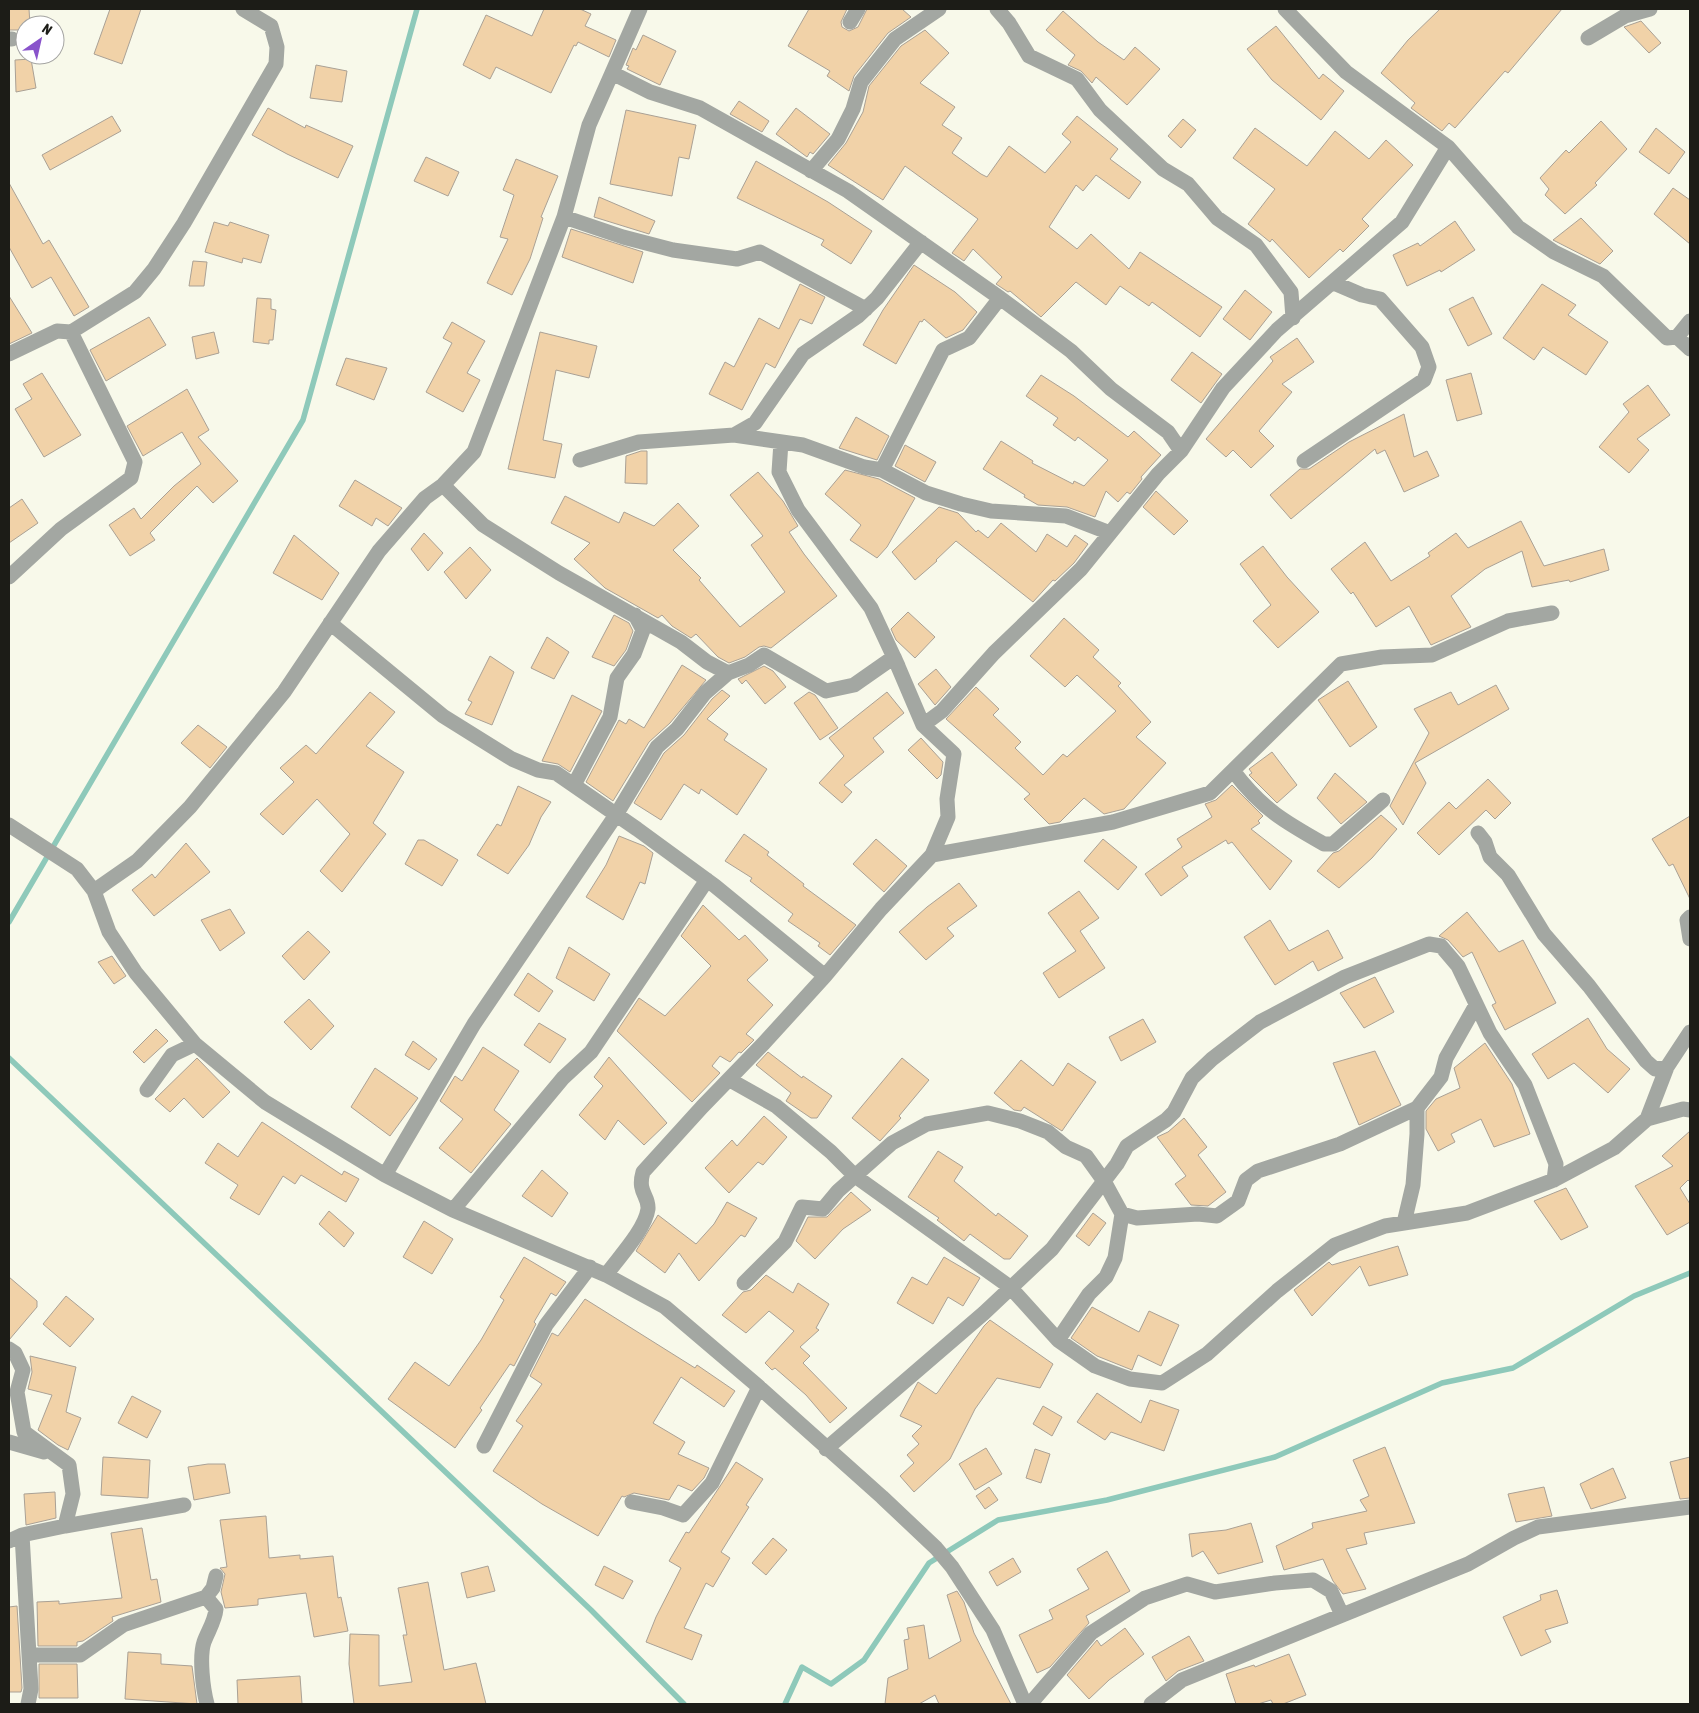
<svg xmlns="http://www.w3.org/2000/svg" width="1699" height="1713" viewBox="0 0 1699 1713" font-family="'Asap Condensed',sans-serif">
	<style>
		.lines { fill: none; stroke-linecap: round; stroke-linejoin: round }
		.stream { stroke: #8ec9ba; stroke-width: 5.5 }
		.building { fill: #f1d2a8; stroke: #aaa195 }
		.minor { stroke: #a3a7a2; stroke-width: 15 }
	</style>
	<rect width="100%" height="100%" fill="#f8f9ea"/>
	<g class="lines">
		<path class="stream" d="M9,922l294,-502 114,-411
			M9,1058l582,552 93,94
			M785,1704l17,-37 29,17 33,-24 65,-97 69,-43 109,-20 168,-43 167,-74 71,-15 121,-72 56,-23"/>
	</g>
	<path class="building" d="M9,9h20l1,16h-5v5h-16z
		M110,9h31l-19,55 -28,-10z
		M544,9h36l11,5 -6,12 31,14 -7,17 -31,-15 -2,4 -2,-1 -23,48 -55,-26 -6,12 -27,-14 23,-50 46,21z
		M809,9h38l-6,13 1,5 7,4 9,-4 9,-18h35l9,8 -23,16 -34,43 -5,15 -22,-15 3,-5 -42,-25z
		M1440,9h122l-54,64 -3,-2 -50,57 -6,-5 -7,8 -31,-23 4,-5 -34,-30 27,-33z
		M1063,11l35,31 26,18 11,-13 25,22 -33,36 -31,-28 -4,6 -11,-12 -13,-6 7,-10 -29,-25z
		M1641,21l20,22 -12,10 -25,-26z
		M1276,26l43,53 4,-5 21,17 -23,29 -49,-40 -25,-31z
		M925,30l24,23 -29,30 35,24 -13,18 20,13 -10,15 29,21 6,3 22,-31 36,27 26,-31 -9,-8 15,-18 41,33 -8,10 31,23 -12,17 -33,-24 -13,16 -7,-6 -27,42 28,22 14,-15 38,35 11,-17 82,55 -22,30 -48,-35 -3,4 -29,-20 -14,19 -30,-23 -35,35 -31,-26 -2,1 -12,-8 6,-7 -29,-28 -9,12 -12,-8 26,-34 -73,-53 -22,34 -55,-35 18,-22 17,-31 6,-26 32,-40z
		M643,35l33,16 -16,34 -33,-16 2,-3 -3,-1 7,-17 3,2z
		M31,59l5,29 -20,4 -1,-32z
		M316,65l31,6 -5,31 -32,-4z
		M739,101l30,20 -7,11 -32,-18z
		M268,108l37,20 1,-3 47,21 -15,32 -51,-24 -35,-19z
		M796,108l34,26 -17,20 -3,-2 -3,5 -31,-23z
		M626,110l70,15 -7,34 -10,-2 -7,39 -62,-12z
		M112,116l9,15 -71,39 -8,-15z
		M1183,119l13,11 -15,18 -13,-12z
		M1601,121l26,28 -32,34 2,2 -32,29 -20,-19 4,-6 -9,-11 26,-28 3,3z
		M1255,128l52,38 28,-35 34,28 17,-19 27,25 -51,54 7,7 -26,26 -3,-3 -31,29 -37,-39 -2,3 -22,-18 27,-35 -42,-31z
		M1656,128l29,24 -16,22 -30,-22z
		M426,157l33,15 -11,24 -34,-15z
		M516,159l42,17 -17,41 2,1 -13,41 -18,36 -25,-12 21,-44 -8,-2 14,-42 -11,-5z
		M756,161l72,41 44,29 -21,33 -30,-19 3,-5 -87,-42z
		M9,183l34,61 6,-4 40,67 -15,9 -23,-39 -19,11 -23,-41z
		M1673,188l17,12v44l-36,-30z
		M599,197l56,24 -6,13 -55,-17z
		M1581,218l32,33 -13,13 -47,-24z
		M1455,221l20,29 -34,22 -1,-2 -33,16 -14,-31 25,-12 2,3z
		M214,222l14,4 2,-4 39,13 -8,28 -18,-5 -1,5 -37,-11z
		M571,229l72,23 -10,31 -71,-26z
		M193,261l14,1 -3,24h-15z
		M914,265l41,27 22,20 -14,18 -17,8 -22,-19 -2,3 -2,-1 -24,43 -33,-19 20,-35z
		M800,284l25,13 -13,27 -12,-5 -25,49 -9,-5 -24,47 -33,-16 16,-32 9,5 25,-49 20,11z
		M1542,284l34,21 -8,10 40,27 -22,33 -43,-28 -9,13 -31,-22z
		M1245,290l27,22 -22,28 -27,-21z
		M9,296l23,37 -23,11z
		M1473,297l19,37 -24,12 -19,-37z
		M257,298l14,1v10l5,1 -3,30h-4v4l-16,-2z
		M149,317l17,28 -60,36 -16,-31z
		M452,322l33,19 -18,32 13,7 -17,32 -37,-20 26,-49 -9,-5z
		M214,332l5,21 -23,6 -4,-22z
		M540,332l57,14 -8,32 -33,-8 -13,70 19,4 -7,34 -47,-9z
		M1297,338l17,24 -32,22 10,8 -33,39 15,15 -23,22 -18,-18 -7,7 -20,-18 67,-78 -3,-4z
		M1192,352l30,22 -21,29 -30,-23z
		M346,358l41,10 -13,32 -38,-15z
		M42,373l39,62 -37,22 -29,-48 17,-10 -9,-15z
		M1471,373l11,41 -25,7 -11,-41z
		M1041,375l33,21 54,41 6,-6 27,24 -20,22 1,2 -12,15 -3,-2 -9,10 -12,-11 -11,26 -28,-10 -29,-2 -14,-8 1,-2 -42,-26 18,-28 32,20 -1,2 41,21 1,-3 10,5 24,-26 -30,-23 -3,4 -22,-16 5,-7 -32,-22z
		M1648,385l22,30 -33,24 12,11 -20,23 -30,-26 30,-35 -6,-8z
		M187,389l22,41 -11,7 40,44 -25,22 -16,-17 -47,47 5,7 -25,16 -21,-31 25,-17 7,11 33,-33 27,-22 -19,-32 -39,24 -16,-30z
		M1404,414l10,43 13,-6 12,25 -35,16 -19,-42 -8,4 -2,-5 -84,70 -21,-24 30,-26h9l40,-27z
		M856,417l33,19 -12,24 -38,-12z
		M905,445l31,17 -11,20 -30,-16z
		M641,451h6v33l-22,-1 1,-27z
		M845,470l34,9 36,19 -28,49 -10,11 -27,-18 11,-15 -36,-31z
		M758,472l25,29 15,25 -9,6 15,22 33,42 -66,52 -7,-2 -5,1 -14,10 -16,6 -11,-6 -22,-23 -5,4 -19,-12 -10,-11 -4,3 -53,-30 -31,-29 16,-16 -39,-20 14,-27 54,27 5,-11 30,14 24,-23 21,23 -26,24 28,28 -2,2 41,47 45,-35 -34,-47 12,-9 -33,-41z
		M355,480l47,28 -14,18 -12,-8 -4,8 -33,-20z
		M1156,491l32,30 -14,14 -31,-28z
		M22,499l16,24 -29,20v-35z
		M939,507l19,6 18,19 2,-2 10,8 13,-15 35,29 11,-18 20,13 8,-12 13,9 -14,19 -19,18 -2,-1 -20,22 -77,-61 -20,19 1,1 -22,19 -23,-28z
		M1521,521l23,45 60,-17 5,21 -39,12 -1,-2 -37,7 -10,-36 -37,18 -34,27 20,31 -40,18 -22,-39 -33,21 -23,-35 -2,2 -20,-25 34,-27 26,39 39,-25 -2,-3 28,-20 12,15z
		M424,533l19,20 -15,18 -17,-22z
		M294,535l45,38 -17,27 -49,-27z
		M1263,546l24,31 32,35 -41,36 -25,-27 18,-16 -31,-41z
		M470,547l21,23 -25,29 -22,-27z
		M908,612l27,25 -20,21 -19,-18 -5,-11z
		M614,615l15,8 4,8 -7,19 -12,16 -22,-9z
		M1064,618l35,32 -6,7 28,26 -3,3 33,36 -15,15 30,26 -42,46 -20,5 -20,-16 -24,24 -11,2 -25,-25 6,-5 -84,-75 30,-32 23,22 -6,6 28,27 -6,6 28,27 20,-21 4,3 49,-46 -39,-36 -12,12 -35,-31z
		M547,637l22,15 -15,27 -23,-11z
		M490,656l24,16 -22,53 -27,-11 7,-12 -4,-2z
		M682,665l24,15 -36,43 -21,19 -36,59 -27,-19 33,-62 7,4 3,-5 15,9z
		M764,666l9,5 13,16 -21,17 -19,-24 -4,4 -4,-5z
		M936,669l15,18 -16,18 -17,-21z
		M1348,681l29,46 -27,20 -32,-47z
		M1496,685l13,24 -94,54 11,20 -23,42 -13,-19 39,-73 -15,-24 37,-17 7,13z
		M722,690l8,6 -23,23 21,15 -4,6 43,29 -30,46 -36,-26 -2,5 -15,-10 -23,36 -27,-17 30,-50 20,-18 28,-36z
		M370,692l25,20 -29,34 38,26 -31,51 13,11 -44,58 -22,-21 30,-37 -33,-35 -34,36 -23,-21 34,-32 -14,-14 26,-23 10,9z
		M809,692l6,3 23,33 -18,12 -26,-37z
		M887,692l17,21 -31,25 11,14 -40,33 8,7 -10,11 -23,-20 25,-27 -15,-18z
		M572,695l30,16 -32,61 -12,-8 -16,-3z
		M198,725l29,22 -17,21 -29,-25z
		M921,738l22,24 -2,13 -4,4 -29,-29z
		M1272,752l25,33 -20,18 -28,-28 3,-2 -3,-4z
		M1335,773l32,29 -26,22 -24,-26z
		M1488,779l23,24 -16,16 -9,-9 -47,45 -22,-22 32,-31 7,7z
		M1232,785l31,31 -5,5 2,2 -9,6 41,32 -22,29 -38,-48 -4,2 -2,-4 -44,27 6,9 -27,20 -16,-22 37,-27 -5,-8 35,-22 -7,-13 11,-4z
		M518,786l33,16 -10,15 -12,28 -21,29 -31,-19 20,-31 4,2z
		M1381,815l16,14 -25,29 -33,30 -22,-17 16,-18 6,-2z
		M1690,816v83l-17,-35 -4,2 -17,-27z
		M744,834l25,18 -2,3 37,29 -1,2 53,39 -26,30 -12,-9 2,-3 -32,-22 5,-7 -43,-33 2,-3 -27,-17z
		M619,836l25,10 9,7 -8,31 -5,-2 -17,38 -37,-23 20,-32z
		M876,839l31,27 -23,26 -31,-28z
		M1103,839l34,28 -19,23 -34,-29z
		M418,840h6l34,20 -16,26 -37,-22z
		M186,843l24,29 -56,44 -22,-26 20,-16 3,4z
		M959,883l18,23 -30,22 7,8 -28,24 -27,-28 28,-25z
		M1079,891l20,27 -19,13 25,37 -46,30 -16,-25 33,-22 -28,-38z
		M703,905l36,35 6,-5 23,25 -21,20 26,25 -27,29 8,6 -13,13 -2,-1 -9,10 -10,-6 -8,10 8,7 -28,29 -75,-71 22,-33 26,18 46,-50 -30,-30z
		M230,909l15,24 -25,18 -19,-31z
		M1467,912l32,40 24,-12 33,63 -51,27 -13,-25 4,-2 -24,-51 -9,5 -15,-17 -9,-4z
		M1270,920l19,31 39,-21 15,28 -25,13 -5,-10 -38,24 -31,-48z
		M308,931l22,21 -26,28 -22,-24z
		M569,947l41,27 -16,27 -38,-23z
		M112,956l14,20 -12,8 -16,-22z
		M528,973l25,18 -14,21 -25,-17z
		M1375,977l19,35 -30,16 -24,-35z
		M309,999l25,27 -23,24 -27,-28z
		M1588,1018l19,31 23,20 -22,24 -34,-30 -26,16 -16,-25z
		M1143,1019l13,23 -35,19 -12,-24z
		M539,1023l27,16 -16,24 -26,-18z
		M156,1029l12,12 -24,22 -11,-11z
		M413,1041l24,18 -8,11 -24,-15z
		M1485,1043l27,41 18,50 -36,13 -13,-28 -30,15 4,8 -17,9 -12,-22v-18l10,-12 24,-11 -6,-20z
		M483,1047l36,24 -25,39 17,14 -40,49 -32,-25 24,-29 -23,-18 15,-25 7,5z
		M1375,1051l26,54 -42,20 -26,-62z
		M768,1052l34,26 1,-2 29,20 -15,22h-6l-25,-17 5,-8 -35,-28z
		M609,1057l58,66 -23,22 -26,-25 -13,20 -26,-25 24,-29 -9,-9z
		M197,1058l33,34 -27,26 -19,-20 -14,14 -15,-13z
		M902,1058l27,22 -30,36 2,2 -21,23 -28,-23z
		M1021,1060l32,26 15,-23 28,19 -34,49 -38,-24 -3,4 -7,-1 -20,-17z
		M375,1068l43,30 -28,38 -39,-29z
		M764,1116l23,21 -24,28 -5,-3 -29,31 -24,-25 27,-28 5,6z
		M1184,1118l23,29 -9,8 28,37 -18,14 -17,-1 -16,-21 11,-8 -29,-39 11,-5z
		M262,1122l80,53 2,-4 15,8 -13,23 -45,-27 -6,9 -12,-8 -24,39 -29,-17 8,-13 -33,-22 13,-20 20,14z
		M1690,1131v51l-2,-2 -8,8 10,16v18l-23,13 -32,-49 38,-20 -11,-10z
		M938,1151l25,16 -9,14 42,35 2,-3 30,23 -18,23h-6l-34,-25 -6,7 -27,-21 2,-2 -31,-21z
		M542,1170l26,23 -16,24 -30,-21z
		M1566,1188l22,39 -27,13 -27,-39z
		M851,1192l20,18 -28,19 -28,30 -19,-18 12,-24h19z
		M727,1202l30,16 -12,19 -4,-2 -42,46 -20,-28 -14,20 -29,-22 22,-36 38,29 18,-20z
		M329,1211l25,22 -10,14 -25,-23z
		M1093,1213l13,10 -17,23 -13,-10z
		M424,1221l29,18 -21,35 -29,-17z
		M1398,1246l10,29 -39,11 -9,-20 -48,50 -18,-26 35,-28 3,3z
		M524,1257l42,25 -10,14 -5,-3 -17,29 2,2 -22,42 -4,-2 -30,44 2,2 -27,38 -67,-49 27,-37 34,24 32,-46 23,-40 -4,-3z
		M944,1257l36,21 -17,28 -15,-9 -15,27 -36,-21 15,-26 15,8z
		M766,1275l27,18 5,-10 31,21 -13,24 3,2 -19,17 10,9 -7,7 44,45 -17,15 -24,-28 -31,-27 -3,2 -7,-7 29,-32 -25,-20 -23,22 -24,-18 21,-23 8,-2z
		M9,1277l28,24v6l-28,33z
		M66,1296l28,23 -24,28 -27,-23z
		M585,1299l110,69 2,-3 38,26 -11,16 -43,-30 -28,46 32,19 -7,12 31,14 -5,10 -12,13 -14,-6 -9,15 -35,-7 -10,4 -2,-1 -24,40 -56,-32 -49,-33 30,-45 -7,-5 26,-37 -12,-8 22,-43 6,3z
		M1092,1307l47,25 10,-21 30,14 -18,41 -23,-11 -6,15 -35,-14 -26,-18z
		M990,1320l63,44 -13,24 -43,-10 -22,31 -25,50 -36,33 -14,-16 14,-13 -7,-8 12,-11 -7,-8 10,-10 -22,-10 18,-34 18,12 2,-2 46,-66z
		M30,1356l46,11 -10,45 15,6 -13,32 -10,-5 -20,-15 14,-35 -24,-6 4,-17z
		M1097,1393l44,30 9,-23 29,10 -15,41 -53,-19 -6,8 -28,-18z
		M132,1396l29,15 -14,27 -29,-15z
		M1043,1406l19,11 -10,19 -19,-12z
		M1385,1447l30,76 -51,10 3,11 -21,5 20,40 -23,5 -10,-13 -10,-22 -39,11 -8,-24 37,-18 -1,-5 55,-12 -7,-11 9,-4 -16,-36z
		M986,1448l16,26 -27,16 -16,-26z
		M1035,1449l15,5 -9,29 -15,-5z
		M103,1457l47,3 -2,38 -47,-3z
		M1690,1457v41l-10,1 -10,-37z
		M736,1462l27,17 -17,26 3,2 -28,45 9,6 -17,29 -7,-4 -22,45 18,7 -10,25 -46,-18 10,-25 25,-49 -12,-7 17,-29 3,1z
		M208,1464h17l5,29 -36,7 -6,-33z
		M1613,1468l13,30 -35,11 -11,-25z
		M989,1487l9,13 -13,9 -9,-13z
		M1544,1487l8,29 -36,6 -8,-28z
		M55,1492l1,26 -30,7 -2,-31z
		M266,1516l3,42 31,-3v4l33,-3 5,42 3,-1 7,34 -34,6 -8,-44 -48,6v6l-33,3 -4,-16 4,-18 -5,-6 7,-1 -7,-47z
		M1251,1523l12,39 -45,12 -15,-23 -11,6 -3,-23 37,-4z
		M142,1528l9,52 6,-1 4,23 -49,15 1,4 -30,20 -6,1v4h-39l-1,-44 22,-1v3l63,-6 -11,-65z
		M773,1538l14,12 -21,25 -14,-12z
		M1107,1551l23,40 -44,25 3,7 -39,44 -13,6 -18,-38 34,-16 -4,-9 40,-21 -12,-20z
		M1013,1558l8,14 -24,14 -8,-14z
		M488,1566l7,25 -28,7 -6,-25z
		M604,1566l29,15 -10,18 -28,-14z
		M428,1582l16,88 32,-7 10,41h-132l-5,-40 1,-30 29,1v51l33,-4 -9,-47h4l-9,-47z
		M1557,1590l11,33 -23,7 6,12 -30,14 -18,-39 38,-17 -1,-5z
		M957,1591l7,11 10,31 37,71h-72l-4,-9 -16,9h-34l3,-26 20,-9 -4,-29 5,-1 -2,-11 17,-3 5,34 32,-18 -14,-46z
		M17,1606l5,82 -1,4h-12v-85z
		M1125,1628l19,26 -35,26 -20,19 -22,-24 30,-35 4,6z
		M1189,1636l15,25 -26,10 -12,10 -14,-24z
		M128,1652l33,2v10l31,2 5,38 -72,-5z
		M1289,1654l17,41 -23,9h-10l-2,-4 -13,4h-22l-10,-30 28,-9 1,2z
		M39,1664h38l1,34h-39z
		M300,1676l2,28h-64l-1,-24z"/>
	<g class="lines">
		<path class="minor" d="M997,9l12,14 20,33 48,23 23,31 63,59 25,15 29,34 39,27 35,47 2,26
			M1285,9l61,63 102,75 70,80 36,25 49,24 64,62 10,-1 13,-16
			M850,22l8,-13
			M1588,38l37,-22 25,-7
			M9,39h3
			M612,73l28,-64
			M811,171l27,-32 15,-30 8,-27 34,-43 44,-30
			M564,217l59,20 50,13 64,9 23,-7 106,57
			M1677,337l13,12
			M9,354l48,-23 14,1 64,-40 19,-23 30,-46 92,-159 1,-17 -6,-21 -28,-17
			M734,435l69,10 61,22 18,3 44,23 35,11 30,7 75,5 44,17
			M781,442l-2,30 19,38 73,98 27,58
			M580,460l59,-18 95,-7 21,-12 48,-69 55,-38 19,-18 44,-56
			M1304,461l120,-81 5,-13 -7,-20 -42,-48 -18,-4 -28,-12
			M882,470l61,-120 26,-12 31,-40
			M443,485l40,40 76,48 122,69 26,20 21,11 21,-8 15,-10 62,36 28,-6 40,-28 29,68 31,29 -7,45 1,18 -16,38 -51,54 -56,67 -61,67 -62,64 -59,65c-6,21 6,23 5,37 -3,21 -29,48 -42,66
			M9,577l52,-48 70,-51 4,-16 -64,-130
			M330,623l113,93 69,43 26,11 18,3 81,56 78,57 110,90
			M923,725l19,-14 52,-58 87,-84 77,-95 23,-23 42,-63 54,-58 125,-108 46,-75
			M1234,772c28,37 51,50 90,72h9l50,-44
			M574,785l36,-68 7,-39 17,-24 9,-24 -8,-15
			M9,825l68,44 17,22 15,41 27,41 59,71 70,58 120,73 68,35 153,65 59,32 94,80 123,110 54,51 16,19 41,63 32,74
			M1478,833l7,9 5,15 18,18 36,59 45,52 57,75 9,8 12,-2
			M932,855l181,-33 97,-29 131,-129 41,-7 50,-2 76,-34 44,-8
			M94,891l43,-30 53,-54 94,-115 95,-141 46,-53 18,-13 31,-33 90,-235 25,-92 23,-52 38,19 50,16 148,83 152,107 71,53 40,38 57,43 13,19
			M1690,917l-3,3 3,19
			M730,1080l46,26 55,46 24,24 155,111 48,53 37,26 35,13 32,4 45,-29 70,-63 58,-46 50,-19 82,-13 87,-33 60,-32 33,-29 36,-10 7,1
			M147,1090l25,-35 23,-11
			M1647,1119l20,-52 23,-35
			M385,1175l89,-151 142,-209 41,-68 20,-18 28,-36 23,-20
			M453,1210l110,-132 28,-26 116,-172
			M1404,1223l9,-38 4,-51v-26l24,-31 5,-19 30,-53
			M744,1283l41,-41 17,-35 21,2 15,-18 54,-48 35,-19 61,-11 32,8 28,11 18,15 20,9 18,25 18,33 15,4 61,-4 19,2 21,-15 8,-21 12,-9 82,-27 77,-36
			M1058,1340l31,-46 17,-17 9,-19 7,-44
			M9,1349l6,4 8,17 -6,22 7,40 45,33 4,29 -8,32
			M9,1442l35,10
			M484,1446l62,-121 44,-58
			M826,1449l158,-136 68,-64 65,-85 10,-18 39,-26 8,-8 18,-34 20,-19 48,-37 85,-45 84,-33 12,2 17,20 32,67 35,52 31,79 -2,16
			M632,1502l31,6 20,7 29,-32 47,-96
			M22,1535l9,154 -3,15
			M9,1541l13,-6 43,-9 119,-21
			M206,1597l10,12c-1,12 -8,22 -12,33 -5,15 -1,47 3,62
			M29,1655h51l43,-30 83,-28 7,-9 3,-12
			M1030,1704l61,-71 54,-35 42,-14 28,8 60,-9 38,-3 18,11 11,24
			M1151,1704l31,-24 286,-116 46,-26 24,-11 152,-20"/>
	</g>
	<rect width="1699" height="1713" fill="none" stroke="#1c1c17" stroke-width="20"/>
	<g transform="translate(40 40) rotate(34)"><circle r="24" fill="#ffffff" stroke="#a4a4a2"/>
	<path d="M0-4L9 19L0 12L-9 19Z" fill="#8953cb"/>
	<text y="-8" font-size="14" font-weight="bold" text-anchor="middle" fill="#1c1c17">N</text>
	</g>
</svg>
